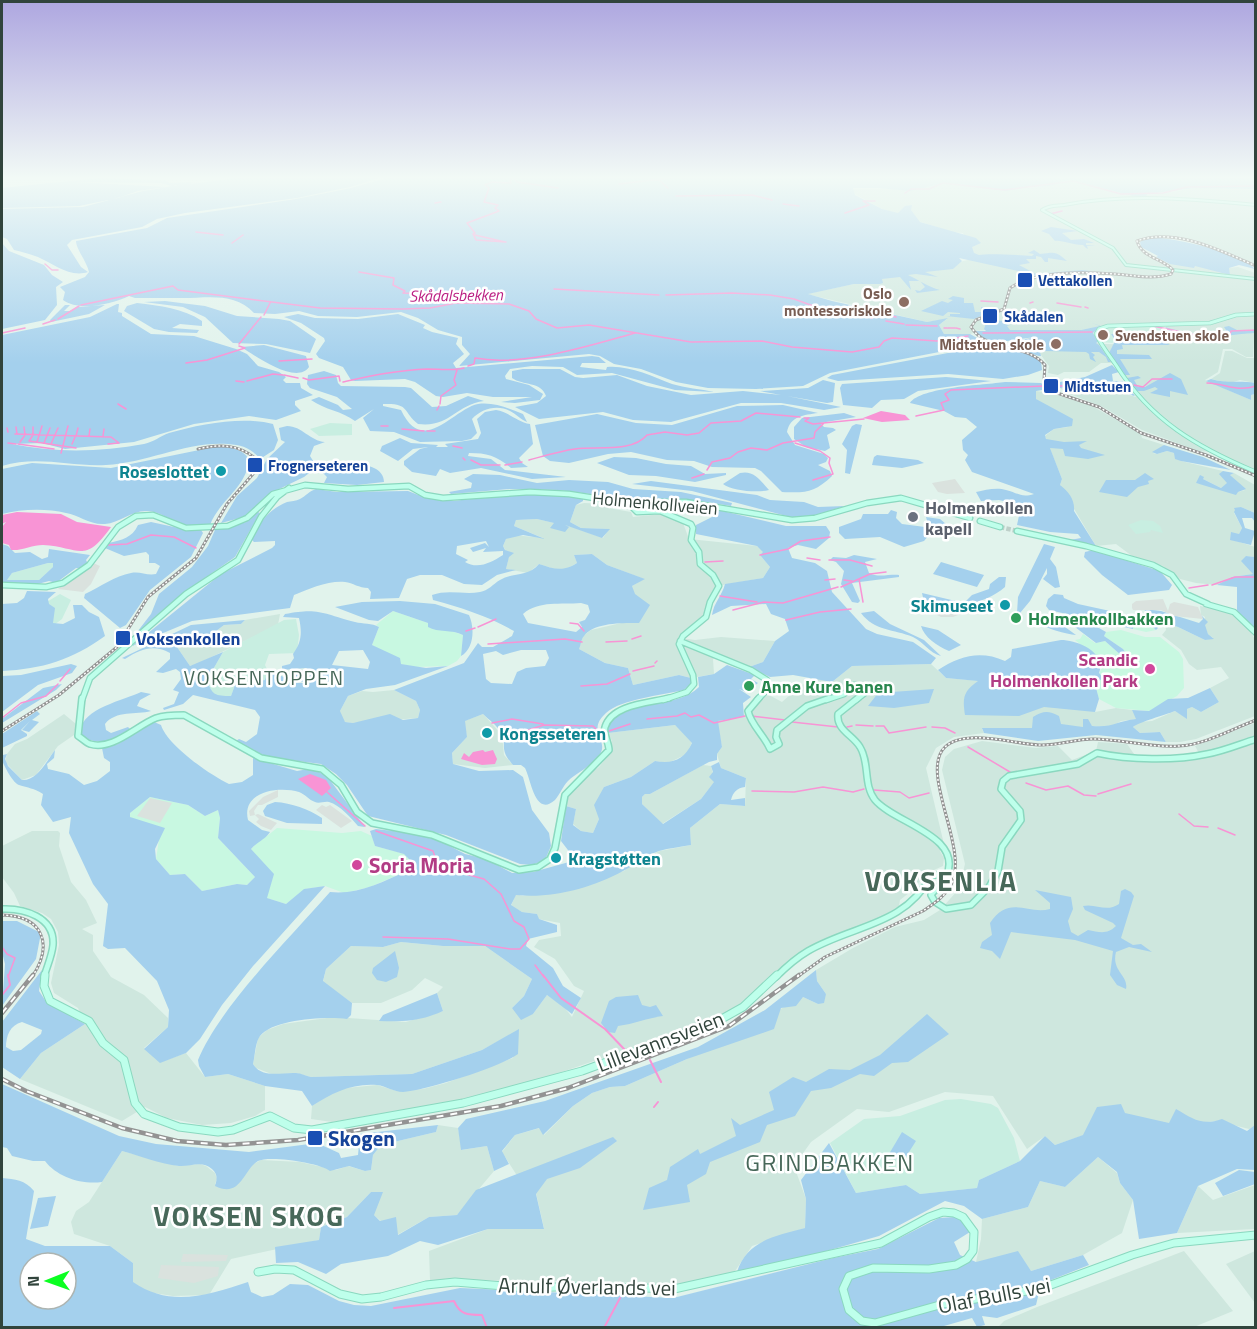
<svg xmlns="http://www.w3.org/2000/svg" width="1257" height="1329" viewBox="0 0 1257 1329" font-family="'Titillium Web',sans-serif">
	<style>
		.residential { fill: #cee7de }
		.commercial { fill: #c8f8e1 }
		.education { fill: #c8eee1 }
		.green { fill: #a4d0ed; fill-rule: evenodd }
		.parking { fill: #dae2de }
		.water { fill: #f894d5 }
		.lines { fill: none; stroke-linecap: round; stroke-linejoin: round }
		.stream-far1 { stroke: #f894d5; stroke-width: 1.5 }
		.stream { stroke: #f894d5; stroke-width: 2 }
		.secondary-tunnel { stroke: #bed0c9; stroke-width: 4.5; stroke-dasharray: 4.5 2; stroke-linecap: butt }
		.secondary-far4-casing { stroke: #8ad8bf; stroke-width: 4 }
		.secondary-far3-casing { stroke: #8ad8bf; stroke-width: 4.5 }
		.secondary-far2-casing { stroke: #8ad8bf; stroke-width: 7 }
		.secondary-far1-casing { stroke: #8ad8bf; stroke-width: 8 }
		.secondary-casing { stroke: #8ad8bf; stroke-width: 9 }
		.secondary-far4 { stroke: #beffeb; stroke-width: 2 }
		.secondary-far3 { stroke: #beffeb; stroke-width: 3 }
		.secondary-far2 { stroke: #beffeb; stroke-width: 4.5 }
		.secondary-far1 { stroke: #beffeb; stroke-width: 5 }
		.secondary { stroke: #beffeb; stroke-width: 7 }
		.rail-far1-casing { stroke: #939393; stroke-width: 3 }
		.rail-casing { stroke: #939393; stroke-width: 4.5 }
		.rail-far1 { stroke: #fff; stroke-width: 1.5; stroke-dasharray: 2; stroke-linecap: butt }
		.rail { stroke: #fff; stroke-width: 2; stroke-dasharray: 7; stroke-linecap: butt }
		.transit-dot { fill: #1a4fb4; stroke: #fff; stroke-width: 2 }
		.education-dot { fill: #8d6e63; stroke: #fff; stroke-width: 2 }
		.culture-dot { fill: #0f9aa8; stroke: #fff; stroke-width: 2 }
		.worship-dot { fill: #6b7280; stroke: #fff; stroke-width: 2 }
		.leisure-dot { fill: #2e9e5b; stroke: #fff; stroke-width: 2 }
		.hotel-dot { fill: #d1479c; stroke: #fff; stroke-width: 2 }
		.labels { text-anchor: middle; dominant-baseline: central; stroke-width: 5; stroke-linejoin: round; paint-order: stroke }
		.far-transit-label { font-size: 15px; font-weight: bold; fill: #164399; stroke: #fff; text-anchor: start }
		.far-education-label { font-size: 15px; font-weight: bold; fill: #785e54; stroke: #fff; text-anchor: end }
		.far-water-label { font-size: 16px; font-style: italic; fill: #bb2083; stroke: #fff }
		.culture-label { font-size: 18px; font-weight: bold; fill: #0d838f; stroke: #fff; text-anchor: end }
		.street-label { font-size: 18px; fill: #31443c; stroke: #fff }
		.worship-label { font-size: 18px; font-weight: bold; fill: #5b616d; stroke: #fff; text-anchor: start }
		.leisure-label { font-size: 18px; font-weight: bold; fill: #27864d; stroke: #fff; text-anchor: start }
		.transit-label { font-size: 18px; font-weight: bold; fill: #164399; stroke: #fff; text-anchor: start }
		.hotel-label { font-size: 18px; font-weight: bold; fill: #b23c85; stroke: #fff; text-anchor: end }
		.neighbourhood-label { font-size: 20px; letter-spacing: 1.5px; fill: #476859; stroke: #fff }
		.near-hotel-label { font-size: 21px; font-weight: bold; fill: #b23c85; stroke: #fff; text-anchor: start }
		.near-street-label { font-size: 21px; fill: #31443c; stroke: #fff }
		.near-transit-label { font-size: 21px; font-weight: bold; fill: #164399; stroke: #fff; text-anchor: start }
		.near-neighbourhood-label { font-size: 24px; letter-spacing: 1.5px; fill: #476859; stroke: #fff }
		.near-district-label { font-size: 28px; font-weight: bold; letter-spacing: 1.5px; fill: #476859; stroke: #fff }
	</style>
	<rect width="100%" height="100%" fill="#e1f3ec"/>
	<path class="residential" d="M1070,180l63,15 27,-1 35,-6 60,1v76l-42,-18 -46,-10h-23l-7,3 -1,3 9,11 20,9 25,1 28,5 20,-2 17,6v40l-21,1 -19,8 -107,3 -27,5h-95l-14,1 1,2 -3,1h-26l-5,-9 8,-6 -20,3 -121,-28 48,-10 28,-1v-4l86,-19 6,-6 -11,-21 -12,-1 -69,-23 -27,-15 -3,-5h68l25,-6 59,7 36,-3z
		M1255,315l-2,42h-7l-14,-8h-9l-5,23 -13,8 46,20v-5l4,-1v77l-43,-19 -13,-1 -57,-21 -39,-23 -38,-15 -5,-4 17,-2 28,2 31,9 -12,-22 -12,-12h-11l-12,9h-25l-6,3 -10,-2 1,-7 -11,-15 -35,-8 28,-5h30l43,6 64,1 -18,-8 13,-4 4,-8 51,-2 16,-7z
		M1225,351h7l15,7h8v25l-15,-3 -10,3 -19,-4 9,-6z
		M1036,391l15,2 41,13 49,28 1,4 22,7 -11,8 4,1 10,-3 7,2 7,8 42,10 5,12 -7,5 -18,-9 -7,4 42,9 7,-2 -15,-15 4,-2 21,12v28l-14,-6 -5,3 -2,3 8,15 -3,6 -9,5 25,8v10l-9,-1 7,18 -21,3 -15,8 -21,-2 -16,-4 -17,-13 -31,-10 -16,-12 -20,2 -36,-61 2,-6 -17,-43 9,-7 14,-2 -32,-28z
		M584,503l25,1 -1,4 23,4 2,5 28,-3 22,9 6,16 68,7 7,6 -4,3 10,12 -7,11 -46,8 -13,33 -23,19 14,2 26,-3 54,4 -12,21 -14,5 -32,-12 -4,4 1,15 -23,4 -12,-3 -46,10 -5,-17 -23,-5 -26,-14 4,-13 8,-6 30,-7h18l-7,-37 12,-7 -37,-14 -15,-11 -18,1 3,8 -12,7 -11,-1 -15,-5 -11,9 -22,-4 3,-13 -6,-10 3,-7 8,-4 29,3 -29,-12 2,-6 21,-1 35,8 31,11 6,-9 -28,-1 -11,-6 6,-17z
		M1200,606l33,7 16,14 6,13v76l-59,23 -16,3h-14l-6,-10 -20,1 -7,-6 5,-5 14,-1 23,-10 12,7v-9l5,-2 9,5 18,-10 -9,-14 19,-10 -8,-11 -24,3 -8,-6 -8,-14 -19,-15 4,-5 -1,-7 13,4 27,13 8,-2 -5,-4 -4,-9 1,-8 -4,-2z
		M280,614l-2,11 -81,39 -7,2 -13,-19 30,-9 17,-13 17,-1 4,-4z
		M931,664l15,14 80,7 69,27 21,-4 16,2 5,9 -16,2 -10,6 -19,-1 -9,-7v8l-30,8 -71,-6 2,4 -30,4 -18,11 -10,20 17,72 -3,11 4,7 -1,8 -18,8 -11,15 -14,11 -1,6 -16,10 -79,34 -63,55 -48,22 -169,58 -70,16 -122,21 -21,-3 1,-13 21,-14 13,-4 31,-3 20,6 26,-2 23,-6 67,-25 6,-28 -37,20 -70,24 -101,3 -15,-4 -22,2 -18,-7 -3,-4 5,-26 9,-8 16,-6 51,-7 72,5 37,-11 -6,-18 6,-6 -18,-9 -13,12 -31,13h-29l-29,-21 3,-13 25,-23 32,1 18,-5 42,4h42l47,33 -8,17 -12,12 21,6 14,-19 17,12 8,10 12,-26 -10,-5 -19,-27 -21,-12 5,-7 22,-4 -1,-13 -22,-4 -1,-5 -15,-2 -11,-6 5,-12 7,2 101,-25 14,-11 22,-9 31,-6 -1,-17 30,-24 25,2 1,-28 -25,-10 -4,-14 5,-7 -5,-26 27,-4 2,-11 23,-11 13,7 18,-16 17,-8 15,4 20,-16z
		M394,690l22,11 4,9 -2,8 -65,5 -8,-1 -4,-5 -1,-6 8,-15 14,-5 11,1z
		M64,714l12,10 -2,11 -16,11 -22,29 -14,5 -17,-18 2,-8 8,-10 12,-5z
		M483,714l19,21 2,20 9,10 -28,3 -32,-4 -1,-11 15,-16 -3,-16z
		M1255,723v405l-6,1 -32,-8 -133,14 -29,10 -10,-9 -18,13 -34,-53 -48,-4 -56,20 -32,-3 -46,33 -17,24 12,33 -1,29 -53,18 -19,28 -70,13 -35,-5 -198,-2 -1,-29 59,-22 56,-1 -8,-35 -20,-19 -14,-22 13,-17 25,-7 4,7 29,-29 19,-13 18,-6 15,-1 62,-27 116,-62 15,7 8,-10 -9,-13 -1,-11 37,-22 42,-21 29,-7 16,-10 19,-21 6,-25 -23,-94 3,-13 9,-8 28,-8 54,7 22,-2 14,14 24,-9 2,-9 29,2 12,17 16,-2 25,2 22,-2 -7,-13z
		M675,725l17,17 -5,12 -19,9 -13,-2 -24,16 -27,10 -5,32 -6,14 -12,-2 -8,-7 3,-15 -10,-3 2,-10 13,-17 18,-12 9,-11 4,-15 -4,-8z
		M703,765l8,1 4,15 -14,18 -39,25 -20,-20v-7l3,-3h5z
		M32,831h26l2,2 -1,13 12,36 15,18 11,23 -15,6 11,6v16l18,26 33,18 24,23v9l-24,21 17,14 25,-9 19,24 23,-3 37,12v24l-10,6 -24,7 -29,2 -35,-7 -22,-11 -23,14 -102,-42 21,-26 44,-29 -7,-16 -24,-15 -3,-10 8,-38 -1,-13 -7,-13 -9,-6 -22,-7 -6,-13 -12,-16v-31z
		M438,1125l20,3 4,22 25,-4 7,25 -37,44 -28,2 -32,18 -23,-20 -3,-23 -24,25 -26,10 -2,13 -88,19 -22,36 -36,1 -26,-4 -15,-10 1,-19 -23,-17 -36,-12 -3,-12 5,-11 13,-9 33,-51 56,15 22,-2 6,2 9,7 2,6 -2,5 46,-24 39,2 36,8 12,-4 17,5 6,-1 2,-15 8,-10 55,-13z
		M1098,1157l19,16 3,10 13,17 -11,33 -39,22 -52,16 -55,-9 5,-23 1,-20 46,-12 12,-26 25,6z
		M1255,1185v44l-78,4 21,-47 15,14z
		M1184,1251l49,60 -39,16 -197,1 7,-7 33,-14z
		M1255,1251v52l-29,-39z"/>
	<path class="commercial" d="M393,611l70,24 -2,21 -4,5 -9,5 -33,1 -14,-3 -29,-19 7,-18 -3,-2z
		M1103,614l31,7h13l9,9 -10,2 -13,-3v-3l-31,-8z
		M1121,630l24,7h15l19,15 4,7 1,29 -7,8 -28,15 -33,-3 -17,-9 -4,-15 7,-17 -3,-8 -24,-19 5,-1 3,-5 12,9 10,-2 17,15 1,-7 -19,-13 2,-4z
		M150,797l38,8 17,11 13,-6 2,8 -2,20 37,39 -8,8 -10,-1 -35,7 -17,-17 -15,1 -14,-16 3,-20 -29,-22v-4z
		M277,828l65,5 19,-2 11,5 3,10 30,8 5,6 -3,11 -37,16 -26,6 -19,-7 -20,3 -19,15 -19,-6 -16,-49 10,-10 6,-3z"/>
	<path class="education" d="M1163,325l-3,7 -6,3 -11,3h-21l-10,5 -10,-1 -4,-8 1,-3 11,-4z
		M330,423l22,1v11l-33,1 -9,-7z
		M1141,520l12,1 7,5 3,7 -12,-3 -1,2 -14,2 -8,-9z
		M48,563h5v4l-14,13 -33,1 6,-8z
		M60,594l11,6 -9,19 -8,6 -19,-16z
		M296,619l3,16 -2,18 -28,1 -4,11 3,6 -2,9 -31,5 -4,11h-16l-3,-3 -5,-13 16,-28 61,-32z
		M961,1099l30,5 7,4 16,30 6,23 -41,19 -2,8 -57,6 -14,-9 -50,8 -26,-50 34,-24 36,-3 45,-16z"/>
	<path class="green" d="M243,177h140l-33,10 -53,11 -112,15 -28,6 -15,8 -70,13 -5,5 14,22 7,5c-18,6 -34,-8 -50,-15 -8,-3 -16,-5 -24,-7l-7,-11 -5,-2v-28l81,-2 60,-16 42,-7 -13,2 -11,-3 -87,-1 92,5 -28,4 -20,7 -39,8 -77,2v-20l97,-10 66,2 5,3 22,-1 -1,2z
		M390,177h649l26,2 -5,-2h195v12l-60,-1 -48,6 -2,5 -75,-19 -20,6 -22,1 -22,4 -61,-8 -35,8 -32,-3h-25l2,7 27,14 16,4 7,-7 7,-1 -1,5 9,12 56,16 5,5 -9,4 2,6 5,2c8,-2 40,0 53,1l2,-2 -6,-1 6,-3 6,4c16,-2 15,-3 27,7l-19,-3v4h-3l-4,-5 -5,-1v3h-10l4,4 -11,2 17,9 46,-4 8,1 3,3 -50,1 -13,1 2,-2 -73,-16 3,3 -9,8 -28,3 13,5 -22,-3 -8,1c11,5 20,12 32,15l-23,3 -2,-3 5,1 5,-4 -5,-6h-11l2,9 -11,-13 -18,2 1,4 -3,1h-26l-46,10 24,7 95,21 21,-4 -9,7 5,9h26l16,9 -156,30 -27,13 -47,3 -48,-1 -32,-6 -35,-13 -27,-5 -14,-8 -11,-2 -130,12 11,-12 -8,-9v-8l-24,-7 -20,-12 -17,-6 -44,5 -39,-1 -19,-5 -24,3 -21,-1c-19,-21 -46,-15 -71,-15 -16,0 -32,0 -48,0l-6,-2c-17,8 -50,16 -66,4l2,-8 -5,-5 25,-10 4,-5c-2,-10 -13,-23 -13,-31l71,-13 20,-10 129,-19 55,-11z
		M1051,227l27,4 -16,2 9,7 13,-1 10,4h-8v2l10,1h-9l1,3 -2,-1 -3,-3c-12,0 -21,-5 -28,-4l-6,-7 -8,-3z
		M1147,238c22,-3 94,15 108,31l-16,-4 -10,3 1,7 -35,-9 -1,2 -24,-4 -14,-7 2,-1 -17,-9 -1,-5z
		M2,243l7,8 35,14 8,10 11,7 -7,5 1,18 -12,15 -43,9z
		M953,296l11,2v5h9l2,9h7l-1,-5 19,1 -26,11 -28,-3h4v-2h10v-1l-12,-1 -5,4 -22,-5 21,-10 6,2 5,-3 -5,-1z
		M165,301l40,5 32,10 42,3 11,2 26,18 -6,14 -44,-9 -33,-1 -28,-26 -22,-10 -39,-5z
		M137,303c23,3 46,5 65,18v5l-22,-2 -8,4 27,2 -2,3 -28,-1 -15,-3 -30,-18 3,-5z
		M117,304h2l-1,8 4,1v3l29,18 43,2 42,13 11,5 11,12 21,6 7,5 -3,3 3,3h14l1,5 12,7 -18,6v4l6,6 -25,9 -27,-4 -55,8 -60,18 -69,7 -23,-6 -30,1c43,9 89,8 132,0 10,-2 16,-8 25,-11 31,-9 74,-17 104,-9l5,16 -4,10 -14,9c-9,-11 -18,-14 -32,-15 -41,-3 -81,19 -122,21 -36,2 -68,-10 -104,1v-131l88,-18z
		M65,305h5l-6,6h6l7,-4 28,-2 -16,9 -38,8 -1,-2z
		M298,314l17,4 43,1 40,-5 27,11 -2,3 9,4 26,6 -2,6 8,10 -11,9 3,5 136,-12 7,1 7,6h-24l-2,4 26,3 1,-3c21,-2 45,9 65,17 13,4 29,5 42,8l-39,-2 -63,-17 -35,2 -14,-8 -31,-1 -22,3 -5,7 1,3 23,6 14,9 -3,6 -25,3 -14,-1 31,-5h-39l-26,-4 -24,4 -7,-1 -21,-14 -10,-3 -50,2 -4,-1 -8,-13 -24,-9 -3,-4 9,-13 -1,-3 -23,-15 -17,-6z
		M987,320l17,1 1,3 5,1 -3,1 3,4h71l19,-4 -8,-3 9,3 -8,7 5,9 -2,1 3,2 12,17h-12h9l-2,-5 -7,-5h-8l4,3 -2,2 3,5 -6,-3 -1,-5 -3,-2 -41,-1 -5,1 1,4h-2l-40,-13 15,2 3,-3 -4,-1 26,-4c-21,0 -48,13 -64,-6h11l-2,-2z
		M1229,326l8,4h18v3c-29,1 -68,12 -97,2l5,-2 12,3 -10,-9c21,6 43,12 61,3l-2,-3z
		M1131,333h25l-4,3 18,9h-48l1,4 -6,1v4l32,1 3,4h-32l10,16h-5l-16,-22 6,-12 19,-3 -19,2 -4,-6z
		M264,345l42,11 3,11c-13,19 -56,-13 -68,-20z
		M990,345l34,6 17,11 1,8 -14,5 -25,4 -55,-5 -110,7 -11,-3 5,-3z
		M1112,365l7,7 -7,2 1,7 12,1 10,14c-26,-7 -48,-11 -75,-8l-5,-5 30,-6z
		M523,369h37l15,8 8,1 34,-3 30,11 44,9 52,-4 38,4 -21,-4 48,-3 15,-8 12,3 -2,19 -6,1 -40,-7 54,11 -17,3 -43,-7h-40l-70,19 -38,-2 -30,-8 -64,7 -24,-12 22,-4 9,-7c-5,-15 -23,-10 -34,-18v-7z
		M324,371l12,4 2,8 3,3 64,1 6,1 21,19 14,-1 22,-10 16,5c-29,4 -34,27 -66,23 -16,-13 -8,-21 -35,-20v2l18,4c22,47 52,-1 77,-6 16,-2 30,4 45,10l4,8c-7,-3 -11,-8 -17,-11 -13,-7 -29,-2 -38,8l5,14 -6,6 -9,2 -42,1 -26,-10 -24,-1 -7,-13 11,-9 -19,12c-13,-10 -30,-11 -44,-21l8,-3 19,8 5,5 9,-1 -15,-12 -27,-9 -3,-4 1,-9z
		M1170,373l11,6 7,16 -18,-4v6l-20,-4 8,-4 -3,-2 -11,4h-9l-8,-13 11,-2 3,2 -7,2 4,7h7z
		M946,377l45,4 -73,10 -14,8 -23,1 -9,8 -29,-3 -3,-17 2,-4z
		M1211,379c16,5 29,1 44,4v11l-4,1v5l-45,-19z
		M1005,382l36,1 7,6 -12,2v8l37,20 -1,7 -18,3 -9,6 1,4 18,3 23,-1 -8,4 2,3 24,7 -17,4 -23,-3 -2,-7 -13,-1 12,31 -2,6c9,7 15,15 14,26l22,35 -26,-6 11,-2 -3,-4 -28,-2 -33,-7 3,-14 -4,-7 -17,-4 -18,1 -5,-9c9,-2 21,-5 30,-2 12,3 15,8 28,4l-62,-22 -7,-12 3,-5 -5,-5 -1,-10 15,-13 -11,-9 -11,-1 -11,-6 -34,-8c10,-16 75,-18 95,-21z
		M783,405l35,8c-14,2 -28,3 -31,19l8,13 29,9 4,4 -2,4 -8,3 12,6 2,5c-18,17 -26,17 -50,16l-21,-21 -6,-3 -43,-1 -18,-6 -27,-1 -36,-8 -23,2 -39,9 -19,-2 -7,-5 -8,-31 62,-11 39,9 36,2 65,-19z
		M496,410c13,2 21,12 34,14l3,20 -14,14 3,5 6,4 -17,1c-14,-12 -24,-15 -42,-15l-1,3 23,3 14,11 61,7 -34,2 -51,-11 -31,5 -10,-4 -4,7 -24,-4 -8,-7v-4l16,-12 8,-2 -15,2 -15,12 -18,-10 2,-5 18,-8 11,5 27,2 -2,2h12l-3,-3 33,-5 3,-6 -4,-14 8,-7z
		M844,413l12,4 -36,6 4,4 9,1 3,2 -9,5 3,13 -5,3 -19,-4 -12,-8v-12l8,-9z
		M856,424l6,1 -12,49 -5,-1 2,-23 -5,-6 10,-18z
		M287,426c15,0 23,15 38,16l-11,4 -4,10 7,11 -13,10 -35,17 -25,23 -23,6 16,-27 20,-18 10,-19 18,-17 -4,-2 -2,-12z
		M1164,445l39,12 28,13 -50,-9 -6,-2 -1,-6 -7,-2 -10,3 -5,-2z
		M214,447c13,0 27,0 35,12 -2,29 -29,40 -39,66 -9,1 -19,2 -28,0 -12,-4 -20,-13 -34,-14 -17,-1 -28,12 -43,13 -16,1 -26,-9 -39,-11 -20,-5 -45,-4 -64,1v-45l30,-6 79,5z
		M877,455l41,5 6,3 -22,5 -30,-3 2,-8z
		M614,457l22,1 30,6 25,2 14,8 21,-1v2l-31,7 -39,-6 -27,-1 -32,-12z
		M355,463c12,2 29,5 29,19l-27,3 -33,-2 3,-6 -6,-6z
		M1223,471l11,2 -4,2 16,14 -8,3 -2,3 -40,-12 4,-8 4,2 -1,2 18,9 6,-5 -8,-9z
		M740,473c14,-3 20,7 29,17 -11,3 -37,1 -46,-6z
		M1145,473l9,6 -6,2 1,3 -11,3 -11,10 -28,-5 7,-12h29z
		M473,474l27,1 37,8 32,-3 39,2 25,7 48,3 51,11 -1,3 -37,-6 -65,-1 -70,-9 -50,-1 -58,5 -2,-2 22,-4 1,-5 -8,-4z
		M651,481l106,14 13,5 34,2 14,5 27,-1 -29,9 -22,3 -102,-27 -60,-7z
		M316,489l21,3 71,-1 18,7 27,3 69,-8 61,5v3l-7,4 -6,17 11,6 29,1 -8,9 -37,-13 4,2 -4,5 -15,-4 4,-5 -17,-4 -21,1 -2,6 31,13 -22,-4 -17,4 -3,7 2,4 9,3 -5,4 -3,12 10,1 -19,5 -15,10 -18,-1 -22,-9h-22l-13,4 -8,19 -29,1 1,-7 -3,-4c-9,0 -15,-5 -23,-6 -15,-2 -37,7 -51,13l-4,13 -98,13 -60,25 89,-72 51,-26 3,-3v-4l-21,1 -3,-3c9,-17 17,-29 36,-37 4,-1 9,-1 13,-3 6,-3 9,-8 16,-10zM486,541l3,6 -4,-4 -15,5 3,4 13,-4 -3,4 20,-1v4c-11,7 -25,15 -38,7l3,-2 -12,-6 1,-8z
		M1241,507l14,6v9l-3,-4h-10l3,10 10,3 -4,14 -21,-5 1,-8 8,2 3,-6 -8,-16 1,-2 -1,-2z
		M714,509l72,17h40l4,6 -1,6 -13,11 -18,-4 -10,3 4,10 23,5 12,8 5,21 34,37 11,5 36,8 23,16 -5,6 -79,2 -20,16 -39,-7 -23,2 -21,-10 14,-5 12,-21 14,-10 -4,-12 -14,-5 -5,-10 -35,2 -19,9c2,-13 10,-19 13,-31l38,-6 7,-11 -10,-12 3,-3 -6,-6 -61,-12v-9l20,-10z
		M891,510l6,2 -1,6 6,6 23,3 3,-3 -2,-7 14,2 6,5v6l-16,4 -6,7 -20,6 -24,-10 -35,2 -6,-6v-6l22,-8 2,-5h25z
		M258,512l2,1 -25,44 -50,35 -51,44 17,-22 8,-20 33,-27 16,-21 7,-16 31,-8z
		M151,522l37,8h13l2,3 -12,24 -41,33 -24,35 -6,3 -36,-30 1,-4c15,-7 30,-18 46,-21 9,-2 16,3 25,1l4,-8 -5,-3h-6v-8l-3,-3 -22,4 -19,-8 3,-5c14,-3 24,-5 30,-18z
		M2,544l6,2 7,7 15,-1 12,7 6,-2 1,-8 41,6 -4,5 2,4 -5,5 -7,-1 -20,15 -7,-2 -15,4 -32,-2zM48,563h5v4l-14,13h-32l5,-7z
		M1044,544l11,3 -5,12 6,8 4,20 -5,1 -12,-9 4,-5v-6l-17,33 -10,12h-3l1,-16z
		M1093,550l67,21 12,14 -3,5 -41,5 -26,-20 -18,-18 1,-5z
		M592,554l15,11 38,14 -13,7 3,8 15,11 -11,18c-15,0 -45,-1 -55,13 -3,3 -3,9 -5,13l26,14 23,5 5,17 46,-10 12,3v6l-7,6c-21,5 -63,9 -78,23 -20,18 3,27 -6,41 -7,12 -23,18 -32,27 -5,5 -8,13 -13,19 -20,18 -24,-21 -30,-32l-4,-3h-8c-15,-17 -5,-19 -12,-32 -4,-8 -12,-13 -18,-19l-18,7 2,16 -15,16 1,11 26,7 34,-1 10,7 9,33 17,23 2,13 -6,14 -13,5 -12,-1 -74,-29 -78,-19 -21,-31 -11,-11 -15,-10 -54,-7 -31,-16 3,-2 7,3 11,-8 3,-17 -5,-7 -62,-15 -10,9 -19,6 -1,-2 11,-4 5,-12 -6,-2 8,-11 -1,-7 -4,-3 -13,4 -7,-1 14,-13v-6c-17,-9 -29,-4 -45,6l-3,-1 69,-33 54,-5 -4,4 -17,1 -17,13 -30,9 13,19 33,-14 -16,28c5,15 8,16 24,16l4,-11 30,-5 3,-9 16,6 1,5 18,1 1,-1 -18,-2 3,-7 19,2 -2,7 6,-10 -6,-4 -24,2v-4l8,-2 4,-6 -1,-4c9,-12 9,-22 6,-36l-16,-1 2,-3c34,-7 39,0 70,8 8,2 17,1 24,5l-7,18 28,13 1,6 25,4 22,-2 -53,19 -29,4 -18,7 -8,15 5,11 8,1 37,-9 13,6 15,-2 2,-8 -4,-9 -22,-11 70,-27 14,-20 4,4h11l19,-11 2,-5c-26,-15 -52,-23 -81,-31l-1,-5c16,-6 32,0 48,-3 8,-1 13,-8 20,-12 14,-8 28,-3 39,-16 15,5 24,8 38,-1l-3,-8zM581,603l7,2 2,7 -5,8 -6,2 3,5 -6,5 -48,-9 -5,-9c16,-14 38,-9 58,-11zM363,650l7,12 -2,7 -36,-4 7,-14zM521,650h25l3,8 -4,8 -19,2 -9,4 -5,12 -21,-1 -5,-4 -3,-25 13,-3 7,4z
		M854,555l23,4 -12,3 4,11c9,5 20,1 30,2v2l-47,6 8,18 -2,2 -6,-1 -11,-18 3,-13 -8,-9 -6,-2 3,-3 13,1z
		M1246,556l9,1v72l-18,-17v-25l-20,-2 15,-8 21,-3 -12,-13z
		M941,562l43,13 -7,12 -44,-13z
		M999,577h7l-1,10c-10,9 -30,18 -44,17 -12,0 -27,-6 -37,-2l-2,-9 42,10 8,-8 17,-6 1,-5z
		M27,591l29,1 -8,7 1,5 6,4 -2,15 10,1 12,-6 -2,-13h9l7,7 10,5 6,19c-33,24 -63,33 -103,35v-67l15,-1 7,-5z
		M1054,594l9,1 1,3 14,6 69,15 8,4 3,5 -2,2 -9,-9h-13l-31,-7 -1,4 31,8v3l-84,-19 -3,-4 2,-7z
		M400,601l35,3 34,11c6,13 5,34 -8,41l2,-21c-11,-6 -25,-2 -35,-8v-4l-35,-12 -15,10 -9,-1 -34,-13 27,-5z
		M1144,609l17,2 38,12 4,-4 -2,-4 7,7 -3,3 3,9 6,5 -9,1 -27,-13 -13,-4 -17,-7z
		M874,611l16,13 34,16 17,16c-12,-3 -17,-14 -28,-19 -19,-8 -39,-6 -52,-24z
		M1050,614l42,10 14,8 -2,4 19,13 6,9 -7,-2 -17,-15 -9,2 -25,-19 -6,3 11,8c-10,-1 -30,-6 -38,-13z
		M921,626l17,4 23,15 -12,6c-12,-5 -25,-14 -28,-25z
		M1061,640c16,0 46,12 38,33l4,5 -8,6 4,15 -4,13 -51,-5 -25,9 -54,-1c-3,-18 -1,-24 13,-34l-32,-3 -8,-8c22,-14 42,-20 67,-9l6,-4 1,-8z
		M71,664l6,2 -5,7 -34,12 -36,27v-36l19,-1z
		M727,665l28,10 -4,4 7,4 -12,9 -7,-3 12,8 -8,6 1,14 -26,4 4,26 -5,7v6l-8,2 -59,32h-5l-3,3v7l21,20 38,-25 13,-17 -5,-5 4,-5 -2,-6 8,-4 2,6 25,10 -1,9c-8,1 -12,5 -14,13l14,-2v8l-25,-2 -30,24 1,17c-10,2 -22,3 -32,6 -14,5 -23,14 -36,20 -31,17 -72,28 -107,24l-5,10 11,7 15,2 2,5 18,6v7l-29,7 -2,7 27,22 10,18 18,12 -9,16 -25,-19 -14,19 -12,6 -9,-12 12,-12 8,-17 -47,-33h-42l-42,-4 -18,5 -32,-1 -25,23 -3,12 29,22 -1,12 -4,4c-20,-3 -74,0 -87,17 -5,7 -5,20 -7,28 9,15 29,8 43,9 5,0 10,3 15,4l101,-3 70,-24 37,-21 -1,25c-17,13 -94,37 -115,38 -9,0 -17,-6 -26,-7 -25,-2 -45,8 -65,21l-10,-15 -37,-5 -37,-12 -23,3 -6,-11 -1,-6c23,-55 92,-122 132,-168 28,3 52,-10 77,-21l3,-11 -6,-6 -29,-8 -5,-15 6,-2 34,4 30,8 25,13 21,5 26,14 21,-1 36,-10 2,-8 -10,-13 5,-35 10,3 -3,16 8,6 12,2 6,-14 -5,-14 10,-18 27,-10 24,-16c18,3 29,-1 37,-18l-17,-18 -67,8 -1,-8c24,-27 68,-15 92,-38l-1,-10 16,-3z
		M62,684l-6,6 -54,33v-4l41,-31z
		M1210,688l9,14 -18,10 -9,-5 -5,2v10l-12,-8c-10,4 -36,11 -42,16l7,6 20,-1 6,10 -70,-7 -58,6 -54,-8 -2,-5h50l1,-11c10,-6 15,-7 26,-1l2,8 22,3v-8h5l4,7c21,2 25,-5 44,-7l-4,-9 17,1 19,-12 20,-1z
		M934,689l-5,14 -35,5 -26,-2 10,-13z
		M141,692l10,2 -11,6 -3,6 14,5c-15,4 -35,-1 -46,13l1,6 5,3 17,-6 2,2c-13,11 -33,19 -48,6 -8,-24 42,-35 59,-43z
		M37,711l3,3 -8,6 7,2 -10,10 -7,-2 8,-9 -9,9 6,4v2l-25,12v-14z
		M152,721l9,4c6,20 49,50 68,59l13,-2 11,-7v-17l44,13 11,-2 9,2 10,5 38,51 -7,-1c-7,-8 -18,-21 -29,-24 -5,-1 -10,2 -14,0 -6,-2 -10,-8 -16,-10 -20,-6 -58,-1 -51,28l14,10 8,2c-4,7 -13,10 -19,17l23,25 -7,24 19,6 18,-15 21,-3 -72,80 -31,39 -22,34 -14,14 -26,10 -16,-14 24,-22 1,-17 -12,-29 -32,-33 -17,1 -5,-3 5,-42 -15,-20 -24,-51 2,-16 -18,5 -12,-17 2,-11c-9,-6 -15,-6 -24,-9 -6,-2 -15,-19 -17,-25l1,-5 4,-1 -2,5 3,7 14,14c15,1 24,-18 33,-30l-1,8 -7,6 1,5 21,5 15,11 13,-4 13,-10v-9l-6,-4 -2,-10 16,-4zM150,797l38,8 17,11 13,-6 2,8 -2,20 37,39 -8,8 -10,-1 -35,7 -17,-17 -15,1 -14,-16 -1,-10 10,-21 -35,-11v-4z
		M275,802c17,1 33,7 47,16v6l-35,-1 -22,-7 -2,-5 4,-6z
		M1125,889l6,3 3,4 -13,42 12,7 8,-1 11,8 -23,-5 -13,5c-5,19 13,23 10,37l-9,-4 -7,-10 3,-24 -38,-11 -64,-8 -11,27 -8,-8 -12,-3 2,-6 10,-7 -2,-12c19,-29 37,-8 60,-14v-6l-15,-13 36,7 2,12 -5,12 3,11 7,4 10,-6c11,2 19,5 28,-4l-3,-3 -28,-13 -2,-4c13,-3 23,7 36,-2l2,-13z
		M2,921h15l24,12 -5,26 -34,47 3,-42 -3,-12z
		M395,951l4,17 -2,9 -11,5 -9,-2 -5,-7 1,-5z
		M42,970l-3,21 8,12 38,21 -44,29 -21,26 -18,-12v-45zM22,1022l20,8 -1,4 -20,16 -8,1 -7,-4c0,-11 4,-22 16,-25z
		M816,970l1,11 9,13 -2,9 -6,1 -15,-7 -7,9 -15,2 -7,21 -87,30 -62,27 -15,1 -18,6 -19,13 -30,29 -4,-7 -24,7 -13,16 7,13 -15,7 -7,-25 -26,4 -3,-22 8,-9 79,-18 153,-54 67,-37z
		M437,993l6,18c-22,10 -40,11 -64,10l4,-6z
		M638,995l4,10 8,2 6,-2 7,11c-16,2 -29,8 -45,10l-3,7 -7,-1 -7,-9 8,-22 7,-4z
		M927,1014l22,20 -41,28 -16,1 -18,13 -14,-2 -29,14 -20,3 -16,25 -28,9 -7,17 -50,20 -4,12 -19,11 3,17 -47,8 6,-22 18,-8 3,-13 28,-18 2,5 36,-18 -5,-18 9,7 34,-15 -5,-18 24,-15 13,5 23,-13 21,1 30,-15z
		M2,1084l117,52 37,8 93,8 68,-9 22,10 2,5 17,-3 2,-21 78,-9 -2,7 -55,13 -8,10 -2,15 -6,1 -16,-5 -19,5c-9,-8 -61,-16 -72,-10 -15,9 -17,38 -43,25 2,-6 3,-12 -3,-17 -10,-9 -22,-2 -33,-3 -19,-2 -38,-10 -57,-15l-20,31c-20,3 -45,-5 -57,-21h-12l-21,-5 -5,-8 -5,-1z
		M1121,1104l4,9 44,10 7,-14c17,10 26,17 46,10l25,12 8,-6v45l-18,-1 -39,17 -21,47 -38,6 -6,-39 -13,-17 -3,-11 -19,-15 -33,30 -25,-6 -12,26 -46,12 -18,-13 -19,-5 -66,35 -70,20 -72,16c10,-32 39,-36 68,-44l1,-29 -5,-19 28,-37 27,50 50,-8 14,9 57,-6 2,-8 41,-19 25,-25 10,9 28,-10 14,-28z
		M902,1132l14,9 -14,22 -13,-9z
		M613,1137l4,4 -37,27 -33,11 -11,15 8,35h-56l-50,16 -18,-4 -32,15 -47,8 -15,10 -28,-12 -22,1 -1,-16 44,-7 2,-13 26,-10 24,-25h12l-9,23 6,6 16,-4 2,18 31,-18 28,-2 19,-25z
		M1239,1170l16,2v12l-32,12 -8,-13z
		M2,1178c13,1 23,2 32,13l-8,48 19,7h65l23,17v19c37,26 76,13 115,0l3,10 11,5 11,-2 17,-11 18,1 31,16 15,4 17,1 89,-18 213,10 160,-40 45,-9 61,-31 16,-1 10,6 5,9 -16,10 6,13 16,7 42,-11 13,20 52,-16 6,10 -48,19 -5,21 -39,13 -15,-2 3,9 -8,2 -5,-9 -35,10 -935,-1zM30,1263h36v36h-36z
		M56,1196l-8,30 -18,3 8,-31z"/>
	<path class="parking" d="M955,479l10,14 -18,1 -9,-2 -6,-9z
		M93,563l7,3 -9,18 -8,8 -25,-3z
		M1163,599l5,12 2,-7 4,-2 24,5 5,12 -29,-3 -13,-6h-28l-1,-2v-4l4,-3z
		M928,600l36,5 4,6 -15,6h-12l-12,-6z
		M278,790v7l-16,8h-4l-4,6 1,4 3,-1 19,9 -6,7 -10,-4 -5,-4 3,-3 -4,-4 -5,1 -1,-5 14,-14z
		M150,798l22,5 -12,20 -23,-7z
		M322,805l4,2 4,-2 22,16 -11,7 -25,-18z
		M183,1254l45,1 -2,6 -45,1z
		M161,1265l58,2 -1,9 -24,7 -36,-5z"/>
	<path class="water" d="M881,411l24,4 5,5 -28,2 -19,-4z
		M17,512l44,2 16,8 34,5c-27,38 -31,20 -68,18 -11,0 -21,6 -32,5l-2,-5 -7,-2v-16l4,-5 -4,2v-9z
		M483,750l2,2 8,-2 4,9 -2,5 -13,1 -21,-6 3,-6 5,4 4,-5z
		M310,774l16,6 5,8 -9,8 -24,-17z"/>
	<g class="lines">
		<path class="stream-far1" d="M172,177h6
			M228,177h3
			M1251,177h5
			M514,178l3,4 41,6
			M658,179l10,9
			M619,184l58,-7
			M905,193l6,-4h18l14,-6 61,7 69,-9 48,13 42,-1 24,-6 69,-1
			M676,196l76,-1 20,5
			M435,203l6,-1
			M783,204l16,2
			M845,213l24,-8 -6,-4h12
			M1050,214l12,-3
			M196,232l27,3
			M475,235l30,7
			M506,242l-30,-2 -3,-6 2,-1 -8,-10 32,-12 -4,-3 3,-3 -14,-3 5,-14 -4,-3 7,-3 19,1 -1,-4 6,-2
			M232,243l11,-8
			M45,264l7,6h6
			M359,272l35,6 -1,7 12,6 -2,2 30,1 27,8
			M554,289l105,6
			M666,295l66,-2 38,2 24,4 22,8h21l35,11
			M981,301l17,1
			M1030,303l3,-1
			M1057,303l24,4
			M81,305l92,-19 5,4 142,18 83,1 27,-1 26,-5 53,1 20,7 7,8 21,9 32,-3 102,17 71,-1 30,6 60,5 27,-5 5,-6 8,-3 45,3 31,-5
			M1085,307l3,1
			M264,315l6,-12
			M886,315l10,2
			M58,319l21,-13
			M886,321l18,3
			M43,324l12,-4
			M906,325l31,1
			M1153,326l52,11 25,-2 1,-4 25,-1
			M944,328h3
			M948,328h7
			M956,328l4,1
			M2,333l23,-5
			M983,333l109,-1
			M239,344l22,-27
			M279,361l33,-2
			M186,363l21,-3 38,-12 -6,-2
			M468,366l6,-2 1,-6c48,9 113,-12 160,-25
			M284,375l14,3
			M303,378l6,2 30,-4 1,5
			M236,381l8,1
			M247,381l26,-7 10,1
			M343,382c28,-6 55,-12 84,-13 13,0 24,2 37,-1
			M1207,383c21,1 28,9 49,3
			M1134,385l9,2 9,-8h20
			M1056,386l69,-1
			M118,404l8,5
			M440,404l1,-8 15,-11 -2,-5 3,-10
			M437,410l2,-4
			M916,416l28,-6 -3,-7 8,-3 -4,-6 6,-4 93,-4
			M804,418h5l-4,3 8,3 51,-5
			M381,426h7
			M16,427l1,7
			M33,427v8l-4,6 47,7
			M7,428l1,4
			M402,429l22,2
			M427,431h8
			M15,434l96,3 8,6
			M76,436l2,-8
			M89,436l1,-7
			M103,436l1,-7
			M20,442l5,-7 -1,-8
			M37,442l5,-16
			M8,443l8,1
			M44,443l6,-15
			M795,443l25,8 10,7 -1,5 4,11 -20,6
			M18,444l36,5
			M51,444l7,-16
			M72,444l3,-7
			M108,444l11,-1
			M453,446l9,2
			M61,453l7,-27
			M463,458l2,2
			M471,460l10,5h19
			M529,460c15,-4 31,-9 46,-11 21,-3 57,4 72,-14l18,-3 22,3 12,-2 12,-10 30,-2 15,-8 44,4
			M505,465l17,-3
			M707,470l5,-8 18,-4 8,-6 13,-4 16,2 16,-7 31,-5 1,-6 9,-9
			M692,478l12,-4
			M108,545l19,-1 24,-9 23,2 22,11
			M760,555l28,-6 13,-8 29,-4
			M807,558l13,2
			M829,560h21l22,6
			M705,562l18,-1
			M859,579l4,23
			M825,580l10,-1
			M844,580l8,1
			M1212,585l23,-8h21
			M841,587l29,-13 16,-2
			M1189,588l19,-3
			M720,596l37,6
			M733,610l31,-8 19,1 55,-16
			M786,620l34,-8 31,-3
			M570,623l8,1 6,7
			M478,627l18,-8
			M466,631l9,-3
			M632,639l9,-3
			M606,642l21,-1
			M488,644l77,-5 17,3
			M655,663l2,-2
			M633,671l21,-5
			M60,681l10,-12
			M581,686l26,-2 23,-10
			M751,716l34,4
			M2,718l19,-15 25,-7 12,-12
			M647,719l30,-3 8,-3 6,4 8,-2 15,8 31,-7
			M792,722l46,5
			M492,723l20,-4 31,5
			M856,725l17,1
			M876,726h8l5,7 37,-6
			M847,727l5,-1
			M932,727l13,1 10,5
			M609,731l21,-7
			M506,737l38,-12 49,1 4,4
			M968,747l42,25
			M1026,783l20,7 22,-4 16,9 12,1
			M874,790l26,2 9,6 20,-5
			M752,791l42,1 29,-5 30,5 11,-3
			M327,792l38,34
			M1098,794l33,-10
			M1179,814l15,12 14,1
			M1218,828l17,7
			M376,831l57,20 4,12 21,4 4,6 22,6 17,15 13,27 10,6 5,12 -9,10h-10l-62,-10 -65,-2
			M2,947l5,7 8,4 -7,19
			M535,965l9,12"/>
		<path class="stream" d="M543,975l18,23 44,31 20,21h4
			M2,995l8,-10 -2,-10
			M650,1060l11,22
			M654,1107l4,-5
			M394,1308l60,-7c6,14 14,14 28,14l5,13
			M604,1328l16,-30"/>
		<path class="secondary-tunnel" d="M1000,527l17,4"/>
		<defs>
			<path id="secondary-far4" d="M1256,205c-64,-6 -128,-12 -192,0 -8,1 -15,0 -22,5l71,38 13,17 130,14"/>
			<path id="secondary-far3" d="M1256,314l-20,1 -26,8 -102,3 -9,3 -3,5c5,11 13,21 20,31 35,56 81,82 140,107"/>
			<path id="secondary-far2" d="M635,502l-2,6 4,4 23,-1 31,13 2,4 -2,12 8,12 1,12 13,11 6,11 -9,16 -4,15 -23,19 -4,8 14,31 1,9 -7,8 -24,8
				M980,521l20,6
				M1017,531l69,15 67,19 19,10 14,19 22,10
				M2,585l44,2 17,-4 26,-18 29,-38 18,-11 17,-1 33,13 42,-2 19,-8 26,-24 32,-9 43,4 61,-3 16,9 18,3 87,-6 39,2 51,8h66l106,18 23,-2 52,-15 34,-5 69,20
				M1206,604l28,8 22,21
				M680,641l71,29 16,10v10l-10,10
				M82,700l8,-22 96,-84 52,-34 23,-43 16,-20 12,-9
				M826,700l18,-6 10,-9 10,2 1,6 -9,7"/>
			<path id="secondary-far1" d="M82,698l-4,38c4,2 8,7 12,8 22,7 46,-18 66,-26 9,-3 18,-3 28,-3l77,43 61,11 19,16 16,27 15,11 60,12 87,35 19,-3 12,-8 5,-11 10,-53 44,-45c0,-7 -6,-17 -4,-23 7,-23 45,-24 64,-29
				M759,698l-11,13c3,14 16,24 22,38l9,-5 -3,-7 1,-7 30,-24 23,-8
				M858,698l-20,16c-2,16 15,21 22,33 10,16 3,38 15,53 19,23 90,36 71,77 -3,7 -11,12 -15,18l4,7 11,7 25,-4 18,-18 9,-16 4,-24 19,-27 -1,-9 -19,-22 2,-8 6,-5 69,-12 19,-11c32,7 78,8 110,1 17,-3 33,-10 49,-15
				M2,909c22,-1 53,8 51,36 -1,11 -6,21 -9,32
				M776,977c10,-10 20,-19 32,-26 47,-27 95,-24 124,-76h15"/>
			<path id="secondary" d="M45,975l-1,11 6,15 39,20 14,22 21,17 11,43 9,11 35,13 39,5 15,-2 37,-14 24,12 18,2 151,-27 119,-32 136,-50 25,-14 34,-32
				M258,1272l17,-3 19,1 46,24 22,5 19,-2 45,-12 29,-3 72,6 57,-2 90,3 207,-46 48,-26 14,-5 11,1 9,4 11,15 -1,19 -6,8 -11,6 -27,4 -56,-1 -24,8 -6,13 6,21 13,11 13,2 68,-19 97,-15 92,-34 42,-12 82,-8"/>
		</defs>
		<use href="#secondary-far4" class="secondary-far4-casing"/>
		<use href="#secondary-far3" class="secondary-far3-casing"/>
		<use href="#secondary-far2" class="secondary-far2-casing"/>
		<use href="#secondary-far1" class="secondary-far1-casing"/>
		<use href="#secondary" class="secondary-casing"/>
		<use href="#secondary-far4" class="secondary-far4"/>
		<use href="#secondary-far3" class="secondary-far3"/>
		<use href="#secondary-far2" class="secondary-far2"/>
		<use href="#secondary-far1" class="secondary-far1"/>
		<use href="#secondary" class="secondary"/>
		<defs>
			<path id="rail-far1" d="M1256,266c-35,-15 -81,-39 -119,-25 5,17 25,17 36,29l-2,4c-19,6 -37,1 -56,0 -32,-2 -78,-4 -105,14l-6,21 -28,11 -5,7c16,26 54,15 74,38l-1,15 13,13 42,14 42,26 65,22 50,21
				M2,731l57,-36 58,-48 31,-50 48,-39 31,-54 26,-30 4,-9 -2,-7c-17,-14 -36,-14 -57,-9
				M2,915c41,1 52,29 30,62
				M797,977l28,-20 98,-46c10,-7 20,-13 27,-24 22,-35 -32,-114 -5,-140 20,-19 69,-3 94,-2 18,1 36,-6 54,-6 28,0 57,9 86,7 25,-1 53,-17 77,-26"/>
			<path id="rail" d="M2,1013l31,-38
				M2,1079l24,12 96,37 55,13 49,4 72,-5 203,-34 67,-18 161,-62 70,-51"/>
		</defs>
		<use href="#rail-far1" class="rail-far1-casing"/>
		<use href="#rail" class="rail-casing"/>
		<use href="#rail-far1" class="rail-far1"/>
		<use href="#rail" class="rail"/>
	</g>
	<linearGradient id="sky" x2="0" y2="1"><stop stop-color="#aea7e0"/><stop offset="0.49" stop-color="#f2faf6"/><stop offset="1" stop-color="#f2faf6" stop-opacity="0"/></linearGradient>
	<rect width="1257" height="363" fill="url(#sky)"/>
	<g class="transit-dot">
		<rect x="1017" y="272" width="16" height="16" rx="3"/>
		<rect x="982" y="308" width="16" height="16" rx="3"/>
		<rect x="1043" y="378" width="16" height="16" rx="3"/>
		<rect x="247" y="457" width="16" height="16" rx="3"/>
		<rect x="115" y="630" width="16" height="16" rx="3"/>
		<rect x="307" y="1130" width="16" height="16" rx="3"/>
	</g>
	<g class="education-dot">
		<circle cx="904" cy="302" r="6"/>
		<circle cx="1103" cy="335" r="6"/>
		<circle cx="1056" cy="344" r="6"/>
	</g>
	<g class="culture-dot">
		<circle cx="221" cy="471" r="6"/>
		<circle cx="1005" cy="605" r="6"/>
		<circle cx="487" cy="733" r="6"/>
		<circle cx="556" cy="858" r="6"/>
	</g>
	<circle class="worship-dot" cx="913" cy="517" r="6"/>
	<g class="leisure-dot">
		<circle cx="1016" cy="618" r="6"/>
		<circle cx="749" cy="686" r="6"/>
	</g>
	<g class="hotel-dot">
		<circle cx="1150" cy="669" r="6"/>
		<circle cx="357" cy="865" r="6"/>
	</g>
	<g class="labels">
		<g class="far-transit-label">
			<text x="1038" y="280">Vettakollen</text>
			<text x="1004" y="316">Skådalen</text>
			<text x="1064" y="386">Midtstuen</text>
			<text x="268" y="465">Frognerseteren</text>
		</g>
		<g class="far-education-label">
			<text x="892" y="293">Oslo<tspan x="892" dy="17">montessoriskole</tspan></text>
			<text x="1115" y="335" text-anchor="start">Svendstuen skole</text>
			<text x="1044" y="344">Midtstuen skole</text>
		</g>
		<g class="far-water-label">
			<text transform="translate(456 295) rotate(-1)">Skådalsbekken</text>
		</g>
		<g class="culture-label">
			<text x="209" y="471">Roseslottet</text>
			<text x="993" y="605">Skimuseet</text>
			<text x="499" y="733" text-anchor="start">Kongsseteren</text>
			<text x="568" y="858" text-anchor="start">Kragstøtten</text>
		</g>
		<g class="street-label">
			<text transform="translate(655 503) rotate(5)">Holmenkollveien</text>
		</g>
		<g class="worship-label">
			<text x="925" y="507">Holmenkollen<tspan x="925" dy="21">kapell</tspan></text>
		</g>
		<g class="leisure-label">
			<text x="1028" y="618">Holmenkollbakken</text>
			<text x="761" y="686">Anne Kure banen</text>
		</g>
		<g class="transit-label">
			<text x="136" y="638">Voksenkollen</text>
		</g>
		<g class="hotel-label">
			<text x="1138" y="659">Scandic<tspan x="1138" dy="21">Holmenkollen Park</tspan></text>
		</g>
		<g class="neighbourhood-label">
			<text x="264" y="677">VOKSENTOPPEN</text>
		</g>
		<g class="near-hotel-label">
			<text x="369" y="865">Soria Moria</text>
		</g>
		<g class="near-street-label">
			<text transform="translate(660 1041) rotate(-21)">Lillevannsveien</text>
			<text transform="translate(587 1286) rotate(1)">Arnulf Øverlands vei</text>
			<text transform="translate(994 1295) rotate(-11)">Olaf Bulls vei</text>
		</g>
		<g class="near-transit-label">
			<text x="328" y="1138">Skogen</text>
		</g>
		<g class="near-neighbourhood-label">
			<text x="830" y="1162">GRINDBAKKEN</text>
		</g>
		<g class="near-district-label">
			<text x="941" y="880">VOKSENLIA</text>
			<text x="249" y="1215">VOKSEN SKOG</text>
		</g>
	</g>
	<rect width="1257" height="1329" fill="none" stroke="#31443c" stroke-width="6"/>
	<g transform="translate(48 1281) rotate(269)"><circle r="28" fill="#ffffff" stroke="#adb4b1" stroke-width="1.5"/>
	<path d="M0-4.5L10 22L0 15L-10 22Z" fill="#0bff21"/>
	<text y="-9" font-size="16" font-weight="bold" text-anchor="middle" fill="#31443c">N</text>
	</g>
</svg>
